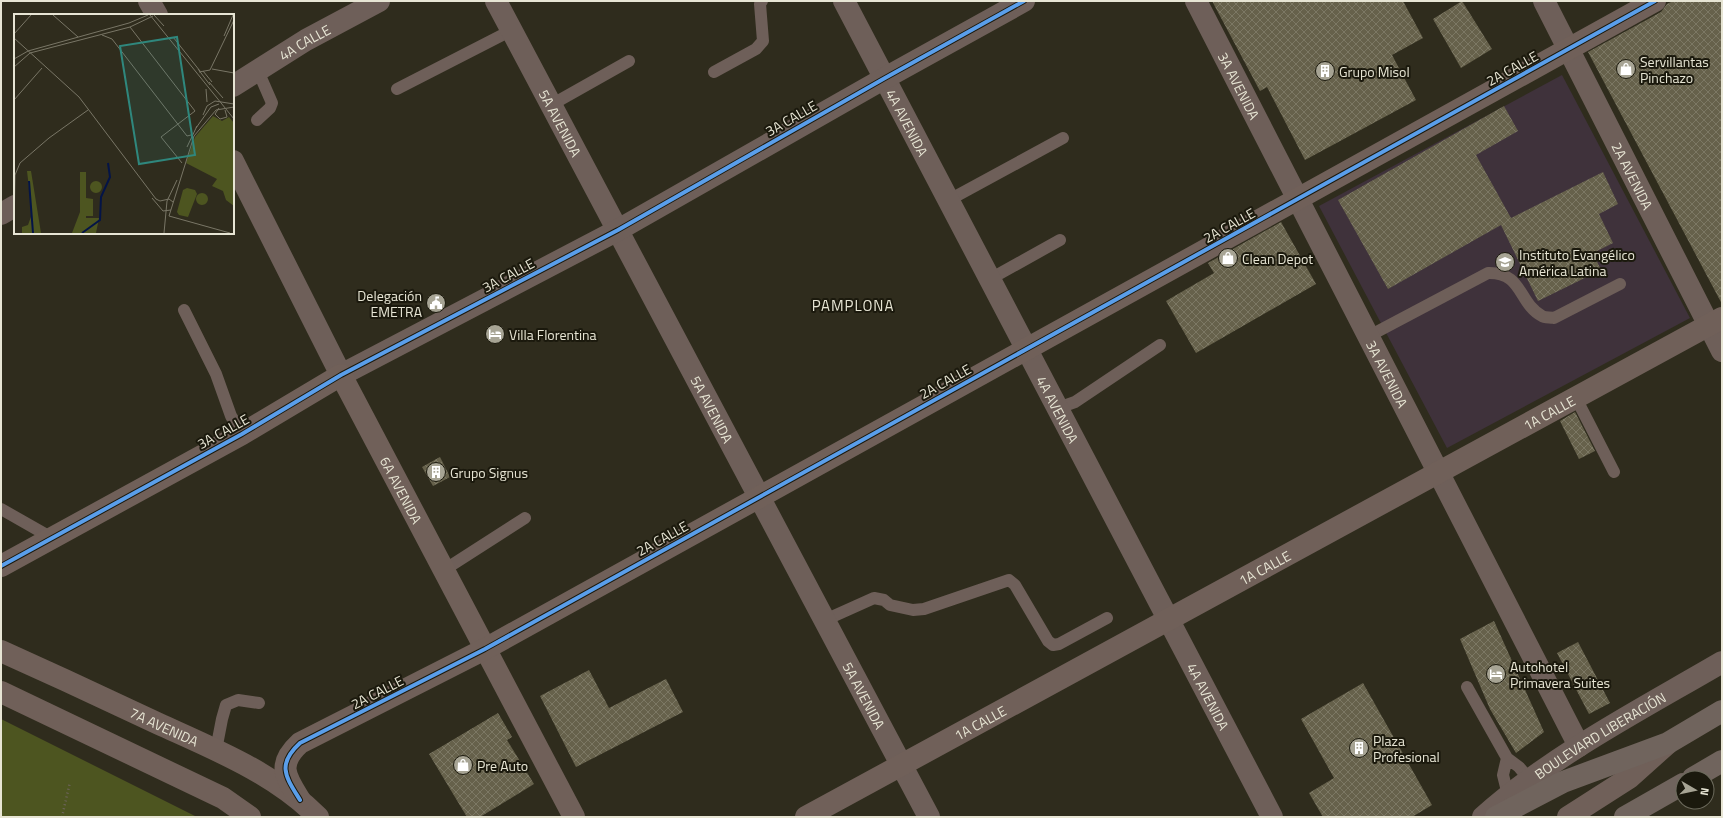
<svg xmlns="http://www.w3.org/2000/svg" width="1723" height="818" viewBox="0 0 1723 818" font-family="'Titillium Web',sans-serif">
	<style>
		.education { fill: #3f323b }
		.green { fill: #4d5520 }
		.building { fill: url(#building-cross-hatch) }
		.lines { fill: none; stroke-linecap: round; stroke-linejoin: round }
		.path { stroke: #6f645e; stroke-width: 2.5; stroke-dasharray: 1 3; stroke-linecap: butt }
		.lane { stroke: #6e5f59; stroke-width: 12 }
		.street { stroke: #6e5f59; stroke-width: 22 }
		.secondary { stroke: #706059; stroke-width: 22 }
		.highway { stroke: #70645d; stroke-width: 22 }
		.cycleway-casing { stroke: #1b190d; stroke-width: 6 }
		.cycleway { stroke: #5a9eea; stroke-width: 4 }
		.labels { text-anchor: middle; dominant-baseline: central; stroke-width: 4; stroke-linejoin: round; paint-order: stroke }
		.street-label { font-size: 14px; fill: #e7e5d4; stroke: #1b190d }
		.poi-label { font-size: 14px; fill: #e7e5d4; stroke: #1b190d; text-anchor: start }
		.neighbourhood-label { font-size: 15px; letter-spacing: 1px; fill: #e7e5d4; stroke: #1b190d }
		.inset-river { fill: none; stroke: #041447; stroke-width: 2 }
		.inset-road { fill: none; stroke: #797666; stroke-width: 1 }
		.view { fill: #2f877d; fill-opacity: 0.15; stroke: #2f877d; stroke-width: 2 }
		.inset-edge { fill: none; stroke: #e7e5d4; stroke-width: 2 }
	</style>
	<defs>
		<pattern id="building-cross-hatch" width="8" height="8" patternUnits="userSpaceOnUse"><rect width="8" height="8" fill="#66614b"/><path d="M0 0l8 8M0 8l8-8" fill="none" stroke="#7c7864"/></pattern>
	</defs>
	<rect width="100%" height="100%" fill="#2f2c1d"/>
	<path class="education" d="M1562,75l128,243 -243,130 -128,-242z"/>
	<path class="green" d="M1,719l196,98h-196z"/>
	<path class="building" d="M1212,1h191l20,37 -31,17 24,45 -111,60 -38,-73 -7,4z
		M1462,1l30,48 -31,19 -28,-49z
		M1673,1h49v303l-134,-252 73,-40 6,-8z
		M1504,106l14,25 -42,24 35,63 92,-46 15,32 -19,10 14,29 -20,10 8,17 -63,31 -37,-76 -113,64 -50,-89z
		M1281,222l35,62 -120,69 -30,-52 48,-28 -6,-10z
		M1575,412l20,39 -16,8 -19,-38z
		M440,457l10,20 -17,9 -11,-19z
		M1494,621l50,111 -28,21 -26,-44 -30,-70z
		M1578,642l32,61 -21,11 -32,-61z
		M589,670l20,38 57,-29 17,33 -107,55 -36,-71z
		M1363,683l69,122 -20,12h-89l-14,-24 25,-15 -33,-59z
		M498,713l14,24 -5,3 27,44 -54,33h-13l-38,-63z"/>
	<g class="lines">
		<path class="path" d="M62,817l8,-35"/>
		<path class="lane" d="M714,72l42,-23 7,-8 -3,-37 2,-3
			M397,89l115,-59
			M551,105l78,-44
			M257,120l13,-12 2,-5 -14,-32
			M949,200l114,-62
			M990,279l70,-39
			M184,310l32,64 15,42 11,18
			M1369,336l119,-63c35,-1 30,30 54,43 3,2 8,1 12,2l66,-34
			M1576,398l38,74
			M1058,408l17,-6 85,-57
			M1,509l51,29
			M444,570l81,-52
			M825,620l49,-22 10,2 6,5 23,5 11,-1 85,-29 6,5 33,56 5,4 6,-1 48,-26
			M1467,687l40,71 -4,17 5,20
			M216,750l6,-31 4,-14 12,-5 21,3
			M1507,758l12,9 11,13"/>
		<g class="street">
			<path d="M149,1l8,14"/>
			<path id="s1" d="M496,1l433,816"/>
			<path id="s2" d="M844,1l428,816"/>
			<path id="s3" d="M1196,1l383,745"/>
			<path id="s4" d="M1544,1l178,350"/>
			<path id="s5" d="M233,86l73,-46 73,-39"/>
			<path d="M233,161l108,214 277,-145 267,-152 139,-77"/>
			<path d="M1,214l14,-8"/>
			<path id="s6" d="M1483,817c71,-63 157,-107 239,-155"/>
		</g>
		<g class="secondary">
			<path id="s7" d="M1,566l241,-132 99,-59 233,442"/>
			<path id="s8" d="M1,651c53,24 105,48 158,73 55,25 115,49 159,93"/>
			<path d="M1,692l222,106 27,19"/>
			<path d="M300,800c-14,-23 -24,-35 0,-57l185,-94 1170,-648"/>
			<path id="s9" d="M806,817l916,-499"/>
			<path d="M1568,817l61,-39 38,-34"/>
		</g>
		<path class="highway" d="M1693,778l29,-17
			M1496,817l67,-35 105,-39 54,-32
			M1625,817l58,-33"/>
		<defs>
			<path id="cycleway" d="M1,566l241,-132 99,-59 277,-145 267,-152 139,-77
				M300,800c-14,-23 -24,-35 0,-57l185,-94 1170,-648"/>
		</defs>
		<use href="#cycleway" class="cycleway-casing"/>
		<use href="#cycleway" class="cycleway"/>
	</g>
	<defs>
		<symbol id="shop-disc" viewBox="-11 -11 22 22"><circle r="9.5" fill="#a7a494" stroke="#1b190d"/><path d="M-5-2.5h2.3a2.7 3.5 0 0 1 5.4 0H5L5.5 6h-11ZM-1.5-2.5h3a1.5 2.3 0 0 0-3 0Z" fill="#fff"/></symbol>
		<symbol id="building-disc" viewBox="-11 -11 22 22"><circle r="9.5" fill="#a7a494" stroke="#1b190d"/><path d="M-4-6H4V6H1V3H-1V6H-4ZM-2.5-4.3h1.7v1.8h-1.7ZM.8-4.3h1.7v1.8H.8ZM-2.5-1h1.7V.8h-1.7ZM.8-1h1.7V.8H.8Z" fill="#fff"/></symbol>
		<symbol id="school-disc" viewBox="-11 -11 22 22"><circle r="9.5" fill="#a7a494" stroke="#1b190d"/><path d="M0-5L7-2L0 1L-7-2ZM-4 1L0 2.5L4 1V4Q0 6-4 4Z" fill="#fff"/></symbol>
		<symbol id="civic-disc" viewBox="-11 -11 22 22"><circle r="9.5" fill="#a7a494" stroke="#1b190d"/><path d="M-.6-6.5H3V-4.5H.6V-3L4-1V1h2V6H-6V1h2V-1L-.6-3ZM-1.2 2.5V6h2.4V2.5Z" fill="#fff"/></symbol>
		<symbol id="hotel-disc" viewBox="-11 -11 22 22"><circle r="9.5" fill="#a7a494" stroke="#1b190d"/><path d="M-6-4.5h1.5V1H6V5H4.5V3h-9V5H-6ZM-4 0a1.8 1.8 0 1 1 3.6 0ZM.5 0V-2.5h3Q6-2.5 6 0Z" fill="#fff"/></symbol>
	</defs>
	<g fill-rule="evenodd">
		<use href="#shop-disc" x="1615" y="58" width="22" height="22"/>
		<use href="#building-disc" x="1314" y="60" width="22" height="22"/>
		<use href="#shop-disc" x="1217" y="247" width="22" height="22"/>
		<use href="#school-disc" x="1494" y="251" width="22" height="22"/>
		<use href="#civic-disc" x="425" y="292" width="22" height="22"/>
		<use href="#hotel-disc" x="484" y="323" width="22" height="22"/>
		<use href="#building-disc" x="425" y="461" width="22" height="22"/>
		<use href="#hotel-disc" x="1485" y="663" width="22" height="22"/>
		<use href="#building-disc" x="1348" y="737" width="22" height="22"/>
		<use href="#shop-disc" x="452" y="754" width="22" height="22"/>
	</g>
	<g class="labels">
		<g class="street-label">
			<text stroke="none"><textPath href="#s5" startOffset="84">4A CALLE</textPath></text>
			<text transform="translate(1512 68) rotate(-29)">2A CALLE</text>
			<text stroke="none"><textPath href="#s3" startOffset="95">3A AVENIDA</textPath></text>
			<text transform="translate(791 118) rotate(-30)">3A CALLE</text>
			<text stroke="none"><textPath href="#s2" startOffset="137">4A AVENIDA</textPath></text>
			<text stroke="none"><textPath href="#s1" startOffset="138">5A AVENIDA</textPath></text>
			<text stroke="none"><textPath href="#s4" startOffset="196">2A AVENIDA</textPath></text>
			<text transform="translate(1229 225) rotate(-29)">2A CALLE</text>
			<text transform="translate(508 275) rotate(-28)">3A CALLE</text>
			<text stroke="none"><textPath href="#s3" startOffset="419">3A AVENIDA</textPath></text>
			<text transform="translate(945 381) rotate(-29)">2A CALLE</text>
			<text stroke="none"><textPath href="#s1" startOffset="462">5A AVENIDA</textPath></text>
			<text stroke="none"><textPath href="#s2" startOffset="461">4A AVENIDA</textPath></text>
			<text stroke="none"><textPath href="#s9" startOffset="846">1A CALLE</textPath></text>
			<text transform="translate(223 431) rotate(-29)">3A CALLE</text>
			<text stroke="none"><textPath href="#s7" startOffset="520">6A AVENIDA</textPath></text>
			<text transform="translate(662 538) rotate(-29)">2A CALLE</text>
			<text stroke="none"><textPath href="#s9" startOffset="522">1A CALLE</textPath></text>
			<text transform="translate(377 692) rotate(-27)">2A CALLE</text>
			<text stroke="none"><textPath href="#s1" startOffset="786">5A AVENIDA</textPath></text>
			<text stroke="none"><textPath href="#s2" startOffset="785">4A AVENIDA</textPath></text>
			<text stroke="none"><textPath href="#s9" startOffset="198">1A CALLE</textPath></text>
			<text stroke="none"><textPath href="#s8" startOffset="180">7A AVENIDA</textPath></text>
			<text stroke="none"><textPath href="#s6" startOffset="143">BOULEVARD LIBERACIÓN</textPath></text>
		</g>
		<g class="poi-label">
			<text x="1640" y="61">Servillantas<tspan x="1640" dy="16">Pinchazo</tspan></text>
			<text x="1339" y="71">Grupo Misol</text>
			<text x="1519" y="254">Instituto Evangélico<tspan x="1519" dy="16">América Latina</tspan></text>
			<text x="1242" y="258">Clean Depot</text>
			<text x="422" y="295" text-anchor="end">Delegación<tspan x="422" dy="16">EMETRA</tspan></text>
			<text x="509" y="334">Villa Florentina</text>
			<text x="450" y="472">Grupo Signus</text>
			<text x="1510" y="666">Autohotel<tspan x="1510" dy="16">Primavera Suites</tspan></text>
			<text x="1373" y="740">Plaza<tspan x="1373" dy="16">Profesional</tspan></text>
			<text x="477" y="765">Pre Auto</text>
		</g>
		<g class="neighbourhood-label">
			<text x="853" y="305">PAMPLONA</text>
		</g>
	</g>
	<g transform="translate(14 14)">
		<rect width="220" height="220" fill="#2f2c1d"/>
		<path d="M199,102l9,5 7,-4 5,6v83l-8,-6 -3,-9 -11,-5 5,-7 -31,-16 9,-26zM76 173a6 6 0 1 1 12 0a6 6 0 1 1-12 0ZM173,174l8,2 2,4 -9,23 -9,-2 -2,-3 6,-22zM182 185a6 6 0 1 1 12 0a6 6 0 1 1-12 0ZM72,184l7,1v17h-7z" fill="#4d5520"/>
		<path d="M13,157h4l10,62h-19v-6l6,-2 4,-11zM66,158h6v46h13l-3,15h-24l8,-21z" fill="#4d5520"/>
		<path class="inset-river" d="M15,167l4,52M68,219l18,-13 1,-23 9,-20 -2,-14"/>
		<path class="inset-road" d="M39,1l25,22M136,1l84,104M140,1l10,11M116,13l65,84 -34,26 21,26M0,20l17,-19M88,21l10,4 75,97 4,-1M210,22l9,-21M159,23l27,34M0,24l65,59 77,102 4,2 9,-2 4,3M0,45l14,-8 101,-28 19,-8M0,53l16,-14 100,-26 23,-11M184,55l12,16M198,55l22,4M189,57l9,11M185,58l11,-2 24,-50M195,68l14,16M192,75l1,13M0,86l28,-32M205,94l-4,6 5,5 7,-2 -2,-7M189,101l4,-9 8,-5 19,3M182,114l15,-21 8,-3M173,133l10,-21M138,184l11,13 8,-1M0,218l1,-57 5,-12 29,-25 39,-28M150,219l3,-32 10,-21M216,219l-61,-17 25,-80 22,-26 18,-3"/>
		<path class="view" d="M163,23l18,118 -56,9 -19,-118z"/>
		<rect width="220" height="220" class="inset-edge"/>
	</g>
	<rect width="1723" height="818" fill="none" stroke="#e7e5d4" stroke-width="4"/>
	<g transform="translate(1695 790) rotate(99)"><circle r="19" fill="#1b190d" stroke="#6d6b5d"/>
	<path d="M0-3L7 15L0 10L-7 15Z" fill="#a7a494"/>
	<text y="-6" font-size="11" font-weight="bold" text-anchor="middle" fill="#e7e5d4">N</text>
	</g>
</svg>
